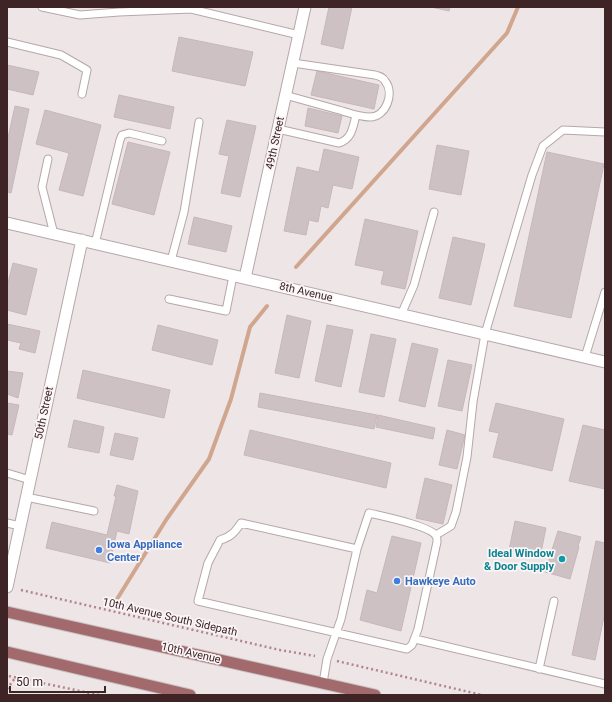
<svg xmlns="http://www.w3.org/2000/svg" width="612" height="702" viewBox="0 0 612 702" font-family="Roboto,sans-serif">
	<style>
		.lines { fill: none; stroke-linecap: round; stroke-linejoin: round }
		.stream { stroke: #d1a68e; stroke-width: 4 }
		.building { fill: #cec1c4; stroke: #c7b7ba }
		.service-casing { stroke: #b6a7a9; stroke-width: 9 }
		.minor-casing { stroke: #b6a7a9; stroke-width: 13 }
		.primary-casing { stroke: #c9c2c2; stroke-width: 13 }
		.path { stroke: #b1858a; stroke-width: 2.5; stroke-dasharray: 2 3; stroke-linecap: butt }
		.service { stroke: #fff; stroke-width: 7 }
		.minor { stroke: #fff; stroke-width: 11 }
		.primary { stroke: #a26a6d; stroke-width: 11 }
		.shop-dot { fill: #3f7fe0; stroke: #faf5f7; stroke-width: 1.5 }
		.culture-dot { fill: #0f9aa8; stroke: #faf5f7; stroke-width: 1.5 }
		.labels { text-anchor: middle; dominant-baseline: central; stroke-width: 3.5; stroke-linejoin: round; paint-order: stroke }
		.street-label { font-size: 11px; fill: #3f2426; stroke: #faf5f7 }
		.shop-label { font-size: 11px; font-weight: bold; fill: #366cbe; stroke: #faf5f7; text-anchor: start }
		.culture-label { font-size: 11px; font-weight: bold; fill: #0d838f; stroke: #faf5f7; text-anchor: end }
	</style>
	<rect width="100%" height="100%" fill="#eee5e7"/>
	<g class="lines">
		<path class="stream" d="M296,267l211,-234 11,-26
			M114,604l52,-84 43,-61 22,-60 19,-72 17,-21"/>
	</g>
	<path class="building" d="M329,7h23l-9,42 -22,-5z
		M431,7h19l-1,4z
		M179,37l74,15 -8,34 -73,-15z
		M7,65l32,7 -6,23 -26,-6z
		M317,71l62,14 -5,24 -63,-14z
		M119,95l55,12 -4,22 -56,-12z
		M15,106l14,3 -18,84 -4,-1v-50z
		M308,108l34,8 -4,17 -33,-7z
		M45,110l56,15 -18,71 -24,-6 10,-37 -33,-9z
		M227,120l29,6 -16,71 -19,-4 8,-37 -10,-2z
		M128,142l42,10 -16,63 -42,-11z
		M437,145l32,6 -8,44 -32,-6z
		M324,149l35,8 -7,32 -19,-4 -5,23 -7,-2 -3,16 -9,-2 -3,15 -22,-4 13,-64 22,5z
		M547,152l57,12 -33,154 -57,-12z
		M194,217l38,9 -6,26 -38,-8z
		M365,219l53,12 -13,58 -24,-5 3,-13 -29,-6z
		M453,237l32,7 -14,61 -32,-7z
		M13,263l24,6 -11,46 -19,-5v-23z
		M287,315l24,6 -12,57 -24,-5z
		M7,324l33,7 -5,22 -16,-4 2,-6 -14,-3z
		M158,325l60,15 -6,25 -60,-15z
		M327,325l26,5 -12,57 -26,-6z
		M371,334l25,5 -12,58 -25,-5z
		M412,343l26,6 -13,58 -26,-6z
		M448,360l24,5 -10,46 -24,-5z
		M83,370l87,20 -6,28 -87,-20z
		M7,371l16,2 -5,25 -11,-4z
		M260,393l117,22 -3,14 -116,-22z
		M7,403l12,2 -7,30 -5,-1z
		M496,403l68,16 -12,52 -59,-14 6,-24 -10,-2z
		M378,415l57,13 -2,11 -57,-12z
		M74,420l30,7 -5,26 -31,-6z
		M583,425l22,5v59l-36,-8z
		M250,430l141,33 -5,25 -142,-33z
		M447,430l18,5 -8,34 -18,-4z
		M115,433l23,5 -5,22 -23,-5z
		M425,478l27,7 -9,39 -27,-6z
		M117,485l21,6 -9,43 -12,-3 -7,32 -64,-15 6,-26 55,13 9,-39h-2z
		M515,521l31,7 -6,29 -31,-7z
		M558,531l23,6 -3,9 1,1 -9,32 -25,-7z
		M392,536l29,7 -20,88 -41,-11 7,-30 10,3z
		M596,541l9,2v69l-10,48 -23,-5z"/>
	<g class="lines">
		<defs>
			<path id="service" d="M42,7l38,8 39,-3 72,-3 108,26
				M7,42l54,13 26,15 -5,24
				M285,95c18,5 36,10 54,15 10,3 21,7 31,7 16,0 25,-24 15,-36 -2,-4 -6,-5 -10,-6l-82,-12
				M278,129l61,14c13,-4 14,-16 17,-28
				M48,159l-6,28 12,47
				M95,244l25,-104 2,-5 7,-2 33,8
				M171,261l13,-49 15,-90
				M169,299l57,12 7,-35
				M401,315l13,-30 20,-73
				M585,357l20,-65
				M7,473l23,7
				M26,497l68,14
				M7,523l13,3
				M436,535l15,-9 5,-14 11,-55 6,-55 12,-68 47,-159 11,-29 20,-16 42,2
				M415,639l190,45
				M539,669l15,-68
				M323,683l4,-24 14,-40 16,-70 -116,-26c-6,9 -10,14 -21,17l-12,23 -10,38 209,48 5,-4 6,-16 19,-87c0,-2 0,-5 -1,-6 -5,-10 -55,-20 -67,-23l-12,36"/>
			<path id="minor" d="M7,223l598,139
				M245,278l60,-271
				M7,587l75,-347"/>
			<path id="primary" d="M7,612l368,83
				M7,652l183,43"/>
		</defs>
		<use href="#service" class="service-casing"/>
		<use href="#minor" class="minor-casing"/>
		<use href="#primary" class="primary-casing"/>
		<path class="path" d="M21,590l259,60 35,6
			M337,661l145,34
			M9,676l90,19
			M7,689l8,-11"/>
		<use href="#service" class="service"/>
		<use href="#minor" class="minor"/>
		<use href="#primary" class="primary"/>
	</g>
	<g class="shop-dot">
		<circle cx="99" cy="550" r="4"/>
		<circle cx="397" cy="581" r="4"/>
	</g>
	<circle class="culture-dot" cx="562" cy="559" r="4"/>
	<g class="labels">
		<g class="street-label">
			<text transform="translate(275 143) rotate(-78)">49th Street</text>
			<text transform="translate(306 292) rotate(13)">8th Avenue</text>
			<text transform="translate(44 413) rotate(-78)">50th Street</text>
			<text transform="translate(170 617) rotate(13)">10th Avenue South Sidepath</text>
			<text transform="translate(191 653) rotate(13)">10th Avenue</text>
		</g>
		<g class="shop-label">
			<text x="107" y="544">Iowa Appliance<tspan x="107" dy="13">Center</tspan></text>
			<text x="405" y="581">Hawkeye Auto</text>
		</g>
		<g class="culture-label">
			<text x="554" y="553">Ideal Window<tspan x="554" dy="13">&amp; Door Supply</tspan></text>
		</g>
	</g>
	<rect width="612" height="702" fill="none" stroke="#3f2426" stroke-width="16"/>
	<path d="M10 686v6h95v-6" fill="none" stroke="#3f2426" stroke-width="2"/>
	<text x="16" y="686" font-size="12" fill="#3f2426" stroke="#faf5f7" stroke-width="3" paint-order="stroke">50 m</text>
</svg>
